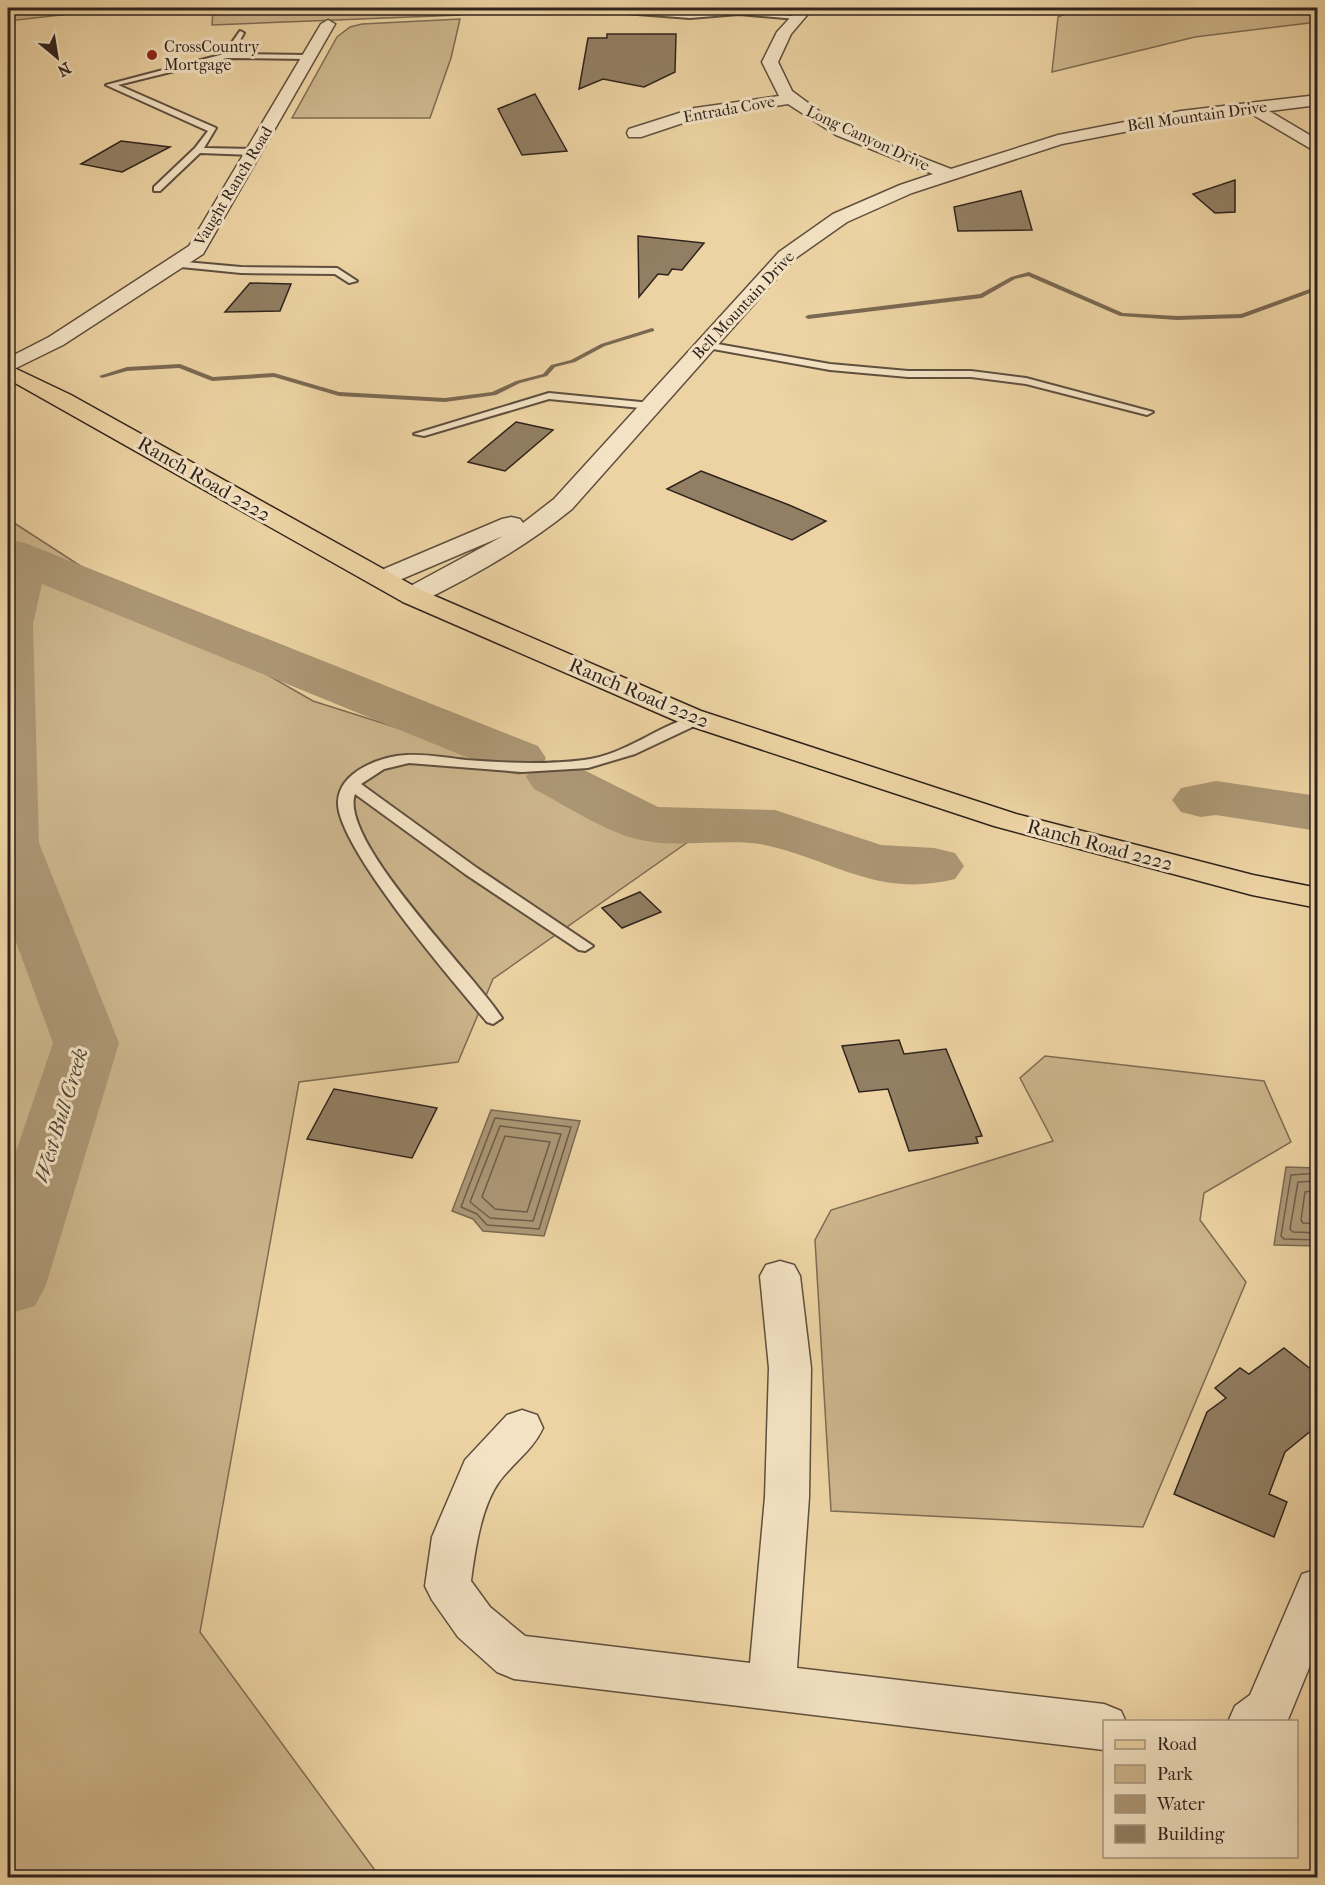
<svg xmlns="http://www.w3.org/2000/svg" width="1325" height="1885" viewBox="0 0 1325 1885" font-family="'IM FELL French Canon',serif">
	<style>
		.green { fill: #cdb58c; stroke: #7e6c54; stroke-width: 1.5 }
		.water { fill: #ac9775; stroke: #7a6952; stroke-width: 1.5 }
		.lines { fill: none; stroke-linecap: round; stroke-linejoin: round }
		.shore { stroke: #6e5d49; stroke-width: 1.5 }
		.stream { fill: #7a6952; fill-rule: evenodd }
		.river { fill: #ac9775; fill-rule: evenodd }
		.building { fill: #927f63; stroke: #2f231d; stroke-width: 1.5 }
		.service-casing { stroke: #5e4f3e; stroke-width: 4 }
		.minor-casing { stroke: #5e4f3e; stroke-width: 3 }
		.primary-casing { stroke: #2f231d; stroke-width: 3 }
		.service { fill: #f3e2c3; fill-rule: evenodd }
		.minor { fill: #f3e2c3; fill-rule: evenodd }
		.primary { fill: #edd3a3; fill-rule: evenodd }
		.poi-dot { fill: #8f2418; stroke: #f3e2c3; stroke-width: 2 }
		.labels { text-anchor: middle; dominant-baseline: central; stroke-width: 6; stroke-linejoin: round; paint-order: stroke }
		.far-poi-label { font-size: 16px; fill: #2f231d; stroke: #f3e2c3; text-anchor: start }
		.far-street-label { font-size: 16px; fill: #2f231d; stroke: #f3e2c3 }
		.street-label { font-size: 20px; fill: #2f231d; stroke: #f3e2c3 }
		.water-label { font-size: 21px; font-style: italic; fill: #544637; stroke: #f3e2c3 }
	</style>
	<rect width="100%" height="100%" fill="#edd3a3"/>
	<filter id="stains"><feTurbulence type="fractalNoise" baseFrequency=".00333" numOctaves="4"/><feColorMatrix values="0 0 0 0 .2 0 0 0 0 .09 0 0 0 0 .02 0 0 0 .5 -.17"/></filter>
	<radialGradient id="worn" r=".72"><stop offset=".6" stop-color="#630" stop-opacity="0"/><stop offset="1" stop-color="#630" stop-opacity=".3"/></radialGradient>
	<path class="green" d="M8,8h115l-115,13z
		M213,8h250l-2,7 -249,10z
		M1078,8h239v14l-122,15 -143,35 6,-55z
		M460,19l-9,39 -21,60h-138l45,-81 13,-10 12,-3z
		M8,519l88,57 217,125 192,61 200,68 -212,149 -35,83 -159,20 -99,550 180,245h-372z
		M1045,1056l219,25 27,61 -87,51 -4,27 46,62 -103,245 -312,-16 -16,-271 16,-30 222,-69 -33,-63z"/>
	<path class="water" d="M491,1110l89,11 -36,115 -61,-5 -10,-12 -21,-8z
		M1286,1167l31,1v78l-43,-1z"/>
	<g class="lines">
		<path class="shore" d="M495,1118l76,9 -32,102 -52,-4 -10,-11 -16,-7z
			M500,1126l61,8 -28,87 -43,-3 -20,-16z
			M505,1136l45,6 -23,70 -32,-3 -13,-12z
			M1318,1173l-27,2 -10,61 3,3 34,1
			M1318,1181l-20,1 -8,47 3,3 25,1
			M1318,1190l-13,2 -4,28 2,3 15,1"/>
		<path class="stream" d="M1029,272l94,41 54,3 64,-2 77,-28v4l-76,28 -65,2 -57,-4 -92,-40 -13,3 -33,19 -174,21 -3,-2 3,-2 172,-21 31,-17z
			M652,328l2,1v2l-49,15 -30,16 -20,5 -8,9 -27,7 -24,12 -51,7 -106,-6 -65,-19 -62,4 -33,-13 -52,3 -25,7 -3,-2 28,-9 53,-3 33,13 61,-4 65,19 106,6 47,-6 24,-11 27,-7 8,-9 20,-5 30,-16z"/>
		<path class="river" d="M8,539l17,4 513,203 8,12 -3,5 11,-3 20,5 84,42 117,3 106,35 53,3 21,5 9,13 -9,13c-76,19 -118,-17 -186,-33 -35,-9 -86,2 -123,-5 -37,-6 -79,-35 -112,-52l-8,-12 3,-5 -11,3 -20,-5 -456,-186 -9,40 6,219 80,200 -73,242 -11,21 -27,8v-139l45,-132 -45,-123z
			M1216,781l102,15v35l-102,-16 -15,2 -20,-5 -9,-12 9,-12z"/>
	</g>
	<path class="building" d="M607,34h69l-1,38 -31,15 -41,-8 -24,10 9,-51h19z
		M535,94l32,57 -45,4 -24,-46z
		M121,141l49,6 -48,25 -41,-8z
		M1235,180v32l-20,1 -22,-19z
		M1021,191l11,39 -74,1 -4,-24z
		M638,236l66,7 -22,27 -10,-1 -4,6 -10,-1 -19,23z
		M250,283l41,1 -11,27 -55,1z
		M516,422l37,8 -48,41 -37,-9z
		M701,471l88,34 37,16 -34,19 -125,-51z
		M640,892l21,20 -39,16 -20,-20z
		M899,1040l5,14 42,-5 36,87 -6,1 2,6 -69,8 -21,-62 -29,3 -17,-46z
		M334,1089l103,19 -25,50 -105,-19z
		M1284,1348l33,26v52l-32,26 -16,42 18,8 -13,35 -100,-43 33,-82 19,-14 -11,-10 25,-20 9,6z"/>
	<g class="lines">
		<defs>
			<path id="service" d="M613,8l77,6 49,-4 62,7 -4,2 -58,-5 -49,4 -66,-5z
				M240,31l4,2 -12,21 76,1 4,2 -4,2 -81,-1 -109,27 98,43 -12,20 49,1 4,3 -4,3 -53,-2 -40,38h-6v-4l41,-39 13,-17 -102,-46 118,-31z
				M174,261l67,6 96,1 20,13 -8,2 -14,-9 -94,-1 -70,-7v-4z
				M706,342l124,22 78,7h63l55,7 127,34 -6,3 -121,-31 -55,-7h-63l-78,-7 -128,-23 -1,-2z
				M549,393l102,10 6,3 -6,3 -102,-10 -125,37 -10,-2z
				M698,715l7,4 -2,3 -68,32 -47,14 -66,4 -113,-9 -25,6 -23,15 116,84 116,78 -8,5 -6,-1 -114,-76 -110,-80c-17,47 120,181 147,224l-9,6 -6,-2c-32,-38 -151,-176 -149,-220 1,-31 44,-46 69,-47 20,-1 40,3 59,5 40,3 79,5 118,0 42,-5 74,-35 114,-45z"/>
			<path id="minor" d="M799,8h14l-22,26 -13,28 14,29 35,26 44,21 80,31 107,-34 123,-24 137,-16v10l-49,6 49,29v13l-68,-40 -69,8 -119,23 -150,49 -65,29 -54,38 -221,249c-47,38 -97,66 -151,93l-9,2 -9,-2 -4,-6 4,-6 100,-54 -113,48 -9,3 -9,-3 -4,-5 4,-5 130,-55 9,-2 9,2 3,4 31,-24 225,-247 54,-38 67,-29 33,-11 -97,-39 -48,-31 -90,14 -57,19h-12l-2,-4 2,-4 66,-21 84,-12 -17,-34 15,-30z
				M328,20l7,4 -132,230 -140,91 -55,27v-14l41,-21 140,-91 132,-222z
				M780,1261l14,4 6,11 11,92 -2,129 -12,171 307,36 17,7 5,11h-22v28l-590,-71 -17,-7 -39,-35 -26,-37 -7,-14 7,-49 33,-77 42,-45 15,-5 15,5 6,13c-10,22 -30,35 -44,54 -18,25 -24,69 -28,99l19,26 35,29 225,27 15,-166 4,-129 -9,-92 6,-11z
				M1318,1569v77l-31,76h-59l7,-16 15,-11 52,-121z"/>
			<path id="primary" d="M8,365l63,30 350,195 280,121 315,103 237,61 65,13v20l-66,-13 -258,-69 -313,-103 -278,-121 -395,-223z"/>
		</defs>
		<use href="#service" class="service-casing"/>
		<use href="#minor" class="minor-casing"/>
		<use href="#primary" class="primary-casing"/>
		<use href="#service" class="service"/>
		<use href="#minor" class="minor"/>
		<use href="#primary" class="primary"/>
	</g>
	<circle class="poi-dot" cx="152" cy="55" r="6"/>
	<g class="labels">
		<g class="far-poi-label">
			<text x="164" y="46">CrossCountry<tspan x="164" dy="18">Mortgage</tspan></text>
		</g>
		<g class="far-street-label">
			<text transform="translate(729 109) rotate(-10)">Entrada Cove</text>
			<text transform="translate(1197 116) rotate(-8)">Bell Mountain Drive</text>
			<text transform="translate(868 138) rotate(25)">Long Canyon Drive</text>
			<text transform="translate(233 186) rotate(-59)">Vaught Ranch Road</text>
			<text transform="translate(743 305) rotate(-47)">Bell Mountain Drive</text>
		</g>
		<g class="street-label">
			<text transform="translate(204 479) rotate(30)">Ranch Road 2222</text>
			<text transform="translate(639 693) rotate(23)">Ranch Road 2222</text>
			<text transform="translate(1100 845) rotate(15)">Ranch Road 2222</text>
		</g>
		<g class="water-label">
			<text transform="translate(61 1115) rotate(-73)">West Bull Creek</text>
		</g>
	</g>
	<rect width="1325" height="1885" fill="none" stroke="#edd3a3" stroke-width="30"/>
	<rect x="9" y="9" width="1307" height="1867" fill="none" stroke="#2f231d" stroke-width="3"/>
	<rect x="15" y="15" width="1295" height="1855" fill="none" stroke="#2f231d" stroke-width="1.5"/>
	<rect x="1103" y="1720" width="195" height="138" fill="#f3e2c3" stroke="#a59681" stroke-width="1.5"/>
	<rect x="1115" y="1740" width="30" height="9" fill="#edd3a3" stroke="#a59681" stroke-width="1.5"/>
	<text x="1157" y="1750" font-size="18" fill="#2f231d">Road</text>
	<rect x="1115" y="1765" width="30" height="18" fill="#cdb58c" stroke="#a59681" stroke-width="1.5"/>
	<text x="1157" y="1780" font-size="18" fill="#2f231d">Park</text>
	<rect x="1115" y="1795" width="30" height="18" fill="#ac9775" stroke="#a59681" stroke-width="1.5"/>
	<text x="1157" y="1810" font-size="18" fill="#2f231d">Water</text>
	<rect x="1115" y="1825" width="30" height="18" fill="#927f63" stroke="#a59681" stroke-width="1.5"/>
	<text x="1157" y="1840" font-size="18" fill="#2f231d">Building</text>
	<g transform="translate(57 57) rotate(150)" stroke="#f3e2c3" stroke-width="4.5" paint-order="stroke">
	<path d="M0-4.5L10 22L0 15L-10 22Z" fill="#2f231d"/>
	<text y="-9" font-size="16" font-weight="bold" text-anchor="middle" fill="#2f231d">N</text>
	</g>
	<rect width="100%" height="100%" filter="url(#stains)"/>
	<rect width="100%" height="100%" fill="url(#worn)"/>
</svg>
